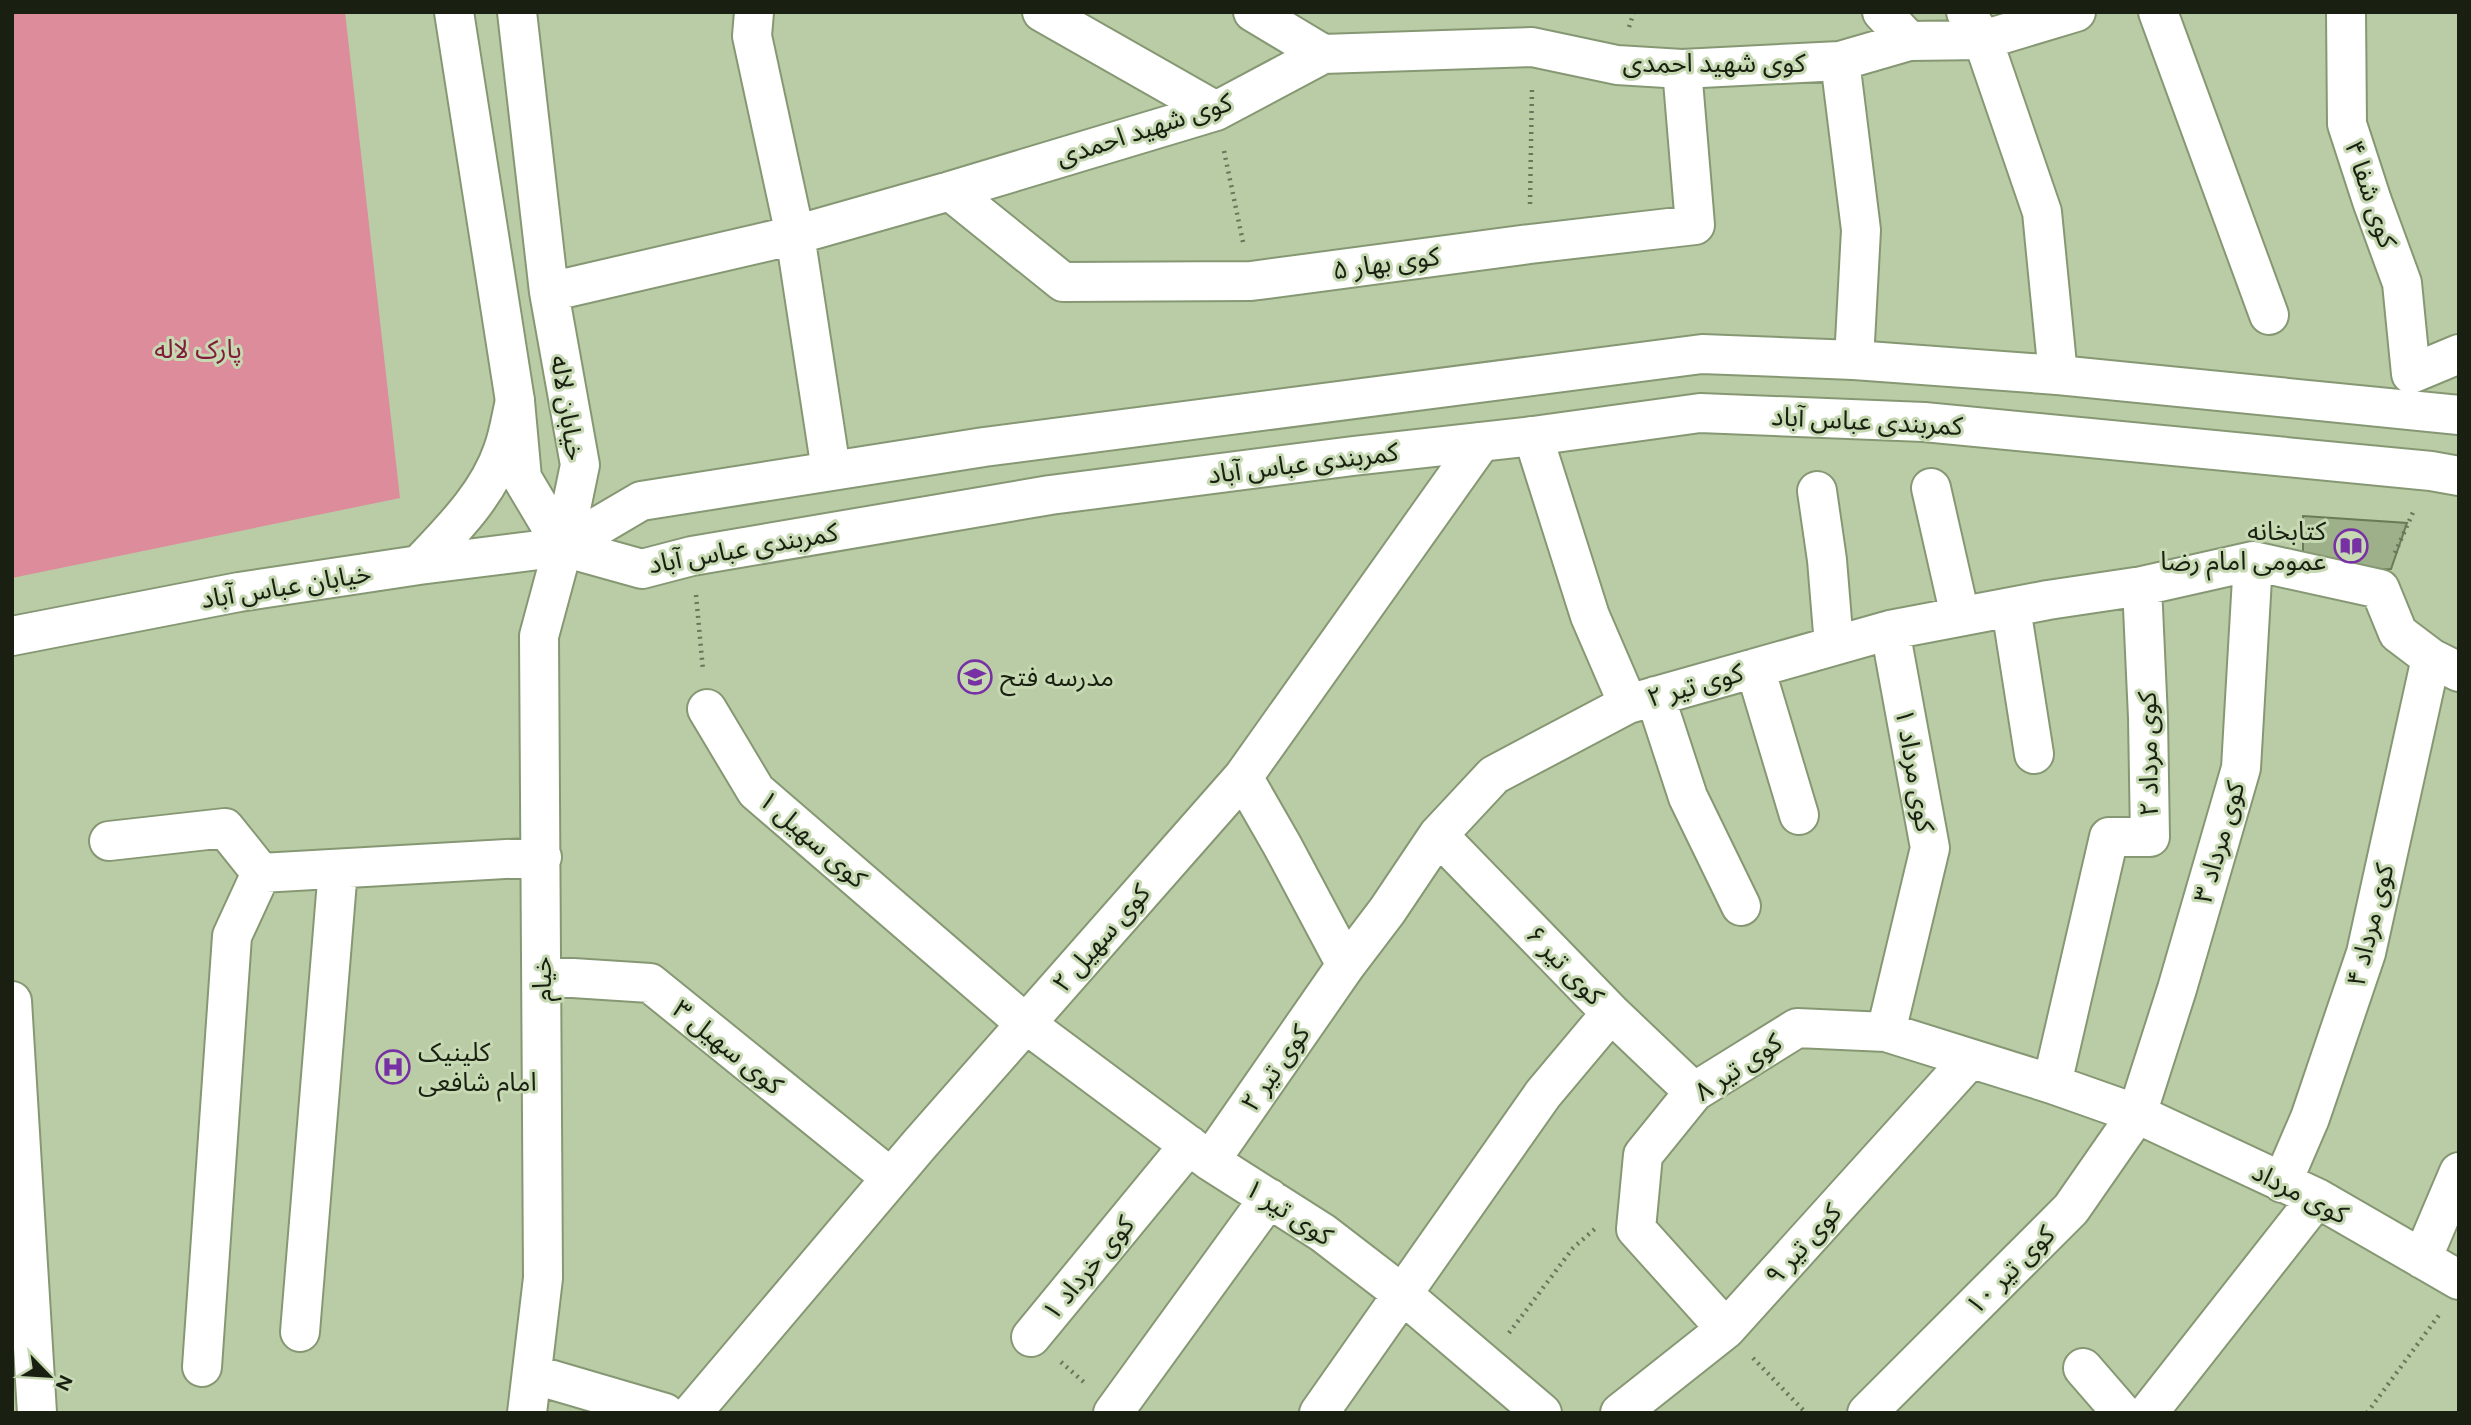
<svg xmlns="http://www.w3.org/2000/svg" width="2471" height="1425" viewBox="0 0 2471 1425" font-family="Figtree,'Noto Sans Arabic',sans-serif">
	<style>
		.green { fill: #dc8c9a }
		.building { fill: #9db08a; stroke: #6a7b57; stroke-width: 2 }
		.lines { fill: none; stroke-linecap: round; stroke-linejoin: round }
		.minor-casing { stroke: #869873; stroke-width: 42 }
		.major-casing { stroke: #869873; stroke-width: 42 }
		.path { stroke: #69765c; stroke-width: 4.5; stroke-dasharray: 2 5; stroke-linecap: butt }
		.minor { stroke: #fff; stroke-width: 38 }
		.major { stroke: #fff; stroke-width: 38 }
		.labels { text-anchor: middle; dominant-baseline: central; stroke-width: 6; stroke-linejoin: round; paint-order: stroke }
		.street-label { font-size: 26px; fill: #192012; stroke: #c6d9b2 }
		.park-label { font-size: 26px; fill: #821c3a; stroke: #c6d9b2 }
		.poi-label { font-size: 26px; fill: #192012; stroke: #c6d9b2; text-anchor: start }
	</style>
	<rect width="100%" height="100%" fill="#b9cca6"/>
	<path class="green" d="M12,12h333l55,486 -388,80z"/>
	<path class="building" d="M2303,516l104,7 -16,46 -88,3z"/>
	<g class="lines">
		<defs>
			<path id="minor" d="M454,12l61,389 7,77 41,69
				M517,12l32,280 31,173 -17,82 -24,89 4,642 -16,135
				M754,12l-2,24 43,199 36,235
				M1042,12l174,99
				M1253,12l70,42
				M1882,12l27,29
				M1966,12l17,28 59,172 16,163
				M2158,12l111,303
				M2346,12l1,112 25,77 30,82 9,91 48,-20
				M1840,61l21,169 -7,130
				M950,191l113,91 188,-1 279,-37 165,-19 -13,-156
				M549,292l246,-57 155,-44 266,-80 107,-57 209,-7 85,18 65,4 158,-8 69,-20 74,-1 93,-28
				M1533,436l57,180 38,88
				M1931,488l29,128
				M1817,491l10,69 7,85
				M2011,608l23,146
				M1755,668l44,147
				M1655,696l33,101 53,109
				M707,709l49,82 270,233 184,137 113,72 78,60 141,120
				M1243,777l39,68 64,120
				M1438,835l173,178 83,79
				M109,841l116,-13 36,45 281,-16
				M542,976l108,7 241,195
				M12,1001l25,412
				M1886,1032l44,-184 -40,-218
				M2052,1084l57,-247h41l-2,-119 -6,-132
				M1210,1161l136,-196 41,-54 51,-76 56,-60 134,-71 262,-74 158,-30 94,-14 111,-25 127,28 18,44 33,25 28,14
				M2282,1183l28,-65 56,-165 65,-295
				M2422,1259l37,-87
				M1726,1329l-90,-100 7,-74 51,-63 103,-64 89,4 166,52 85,30 180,84 142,82
				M300,1332l38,-463
				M1031,1337l158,-192
				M202,1367l30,-431 29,-63
				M2083,1368l39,45
				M532,1374l133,39
				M692,1413l227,-268 324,-368 238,-335
				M1113,1413l156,-215
				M1319,1413l224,-319 68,-81
				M1620,1413l106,-84 244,-270
				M1867,1413l204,-204 66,-95 40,-125 64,-221 12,-207
				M2148,1413l169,-215"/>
			<path id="major" d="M563,547l78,-46 343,-54 718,-93 152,6 204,15 401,40
				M419,565c32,-34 69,-70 84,-115 6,-16 8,-33 12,-49
				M12,636l227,-44 180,-27 144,-18 79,22 50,-13 358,-61 303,-39 180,-20 167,-23 224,9 507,49 28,5"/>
		</defs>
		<use href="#minor" class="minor-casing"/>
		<use href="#major" class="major-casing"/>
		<path class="path" d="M1629,27l5,-15
			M1224,151l19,91
			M1530,204l2,-117
			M2395,553l19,-43
			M696,595l7,75
			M1509,1333l64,-85 24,-21
			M1753,1358l53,55
			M1061,1362l25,22
			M2367,1413l72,-98"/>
		<use href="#minor" class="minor"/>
		<use href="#major" class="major"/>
	</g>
	<defs>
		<symbol id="library-ring" viewBox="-11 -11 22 22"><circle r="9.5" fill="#c6d9b2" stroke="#7731a4" stroke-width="1.5"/><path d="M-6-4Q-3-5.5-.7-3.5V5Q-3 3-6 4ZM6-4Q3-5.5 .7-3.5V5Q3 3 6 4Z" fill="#7731a4"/></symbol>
		<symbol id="school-ring" viewBox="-11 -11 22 22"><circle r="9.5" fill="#c6d9b2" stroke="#7731a4" stroke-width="1.5"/><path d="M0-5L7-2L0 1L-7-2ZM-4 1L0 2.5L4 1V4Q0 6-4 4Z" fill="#7731a4"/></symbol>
		<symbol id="hospital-ring" viewBox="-11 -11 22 22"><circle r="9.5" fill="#c6d9b2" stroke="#7731a4" stroke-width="1.5"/><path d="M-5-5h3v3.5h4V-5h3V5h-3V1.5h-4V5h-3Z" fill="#7731a4"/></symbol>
	</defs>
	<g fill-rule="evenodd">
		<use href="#library-ring" x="2332" y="527" width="38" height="38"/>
		<use href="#school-ring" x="956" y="658" width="38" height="38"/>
		<use href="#hospital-ring" x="374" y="1048" width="38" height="38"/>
	</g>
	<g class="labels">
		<g class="street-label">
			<text x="1714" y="63">کوی شهید احمدی</text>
			<text transform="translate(1144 129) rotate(-18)">کوی شهید احمدی</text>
			<text transform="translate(2371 194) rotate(71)">کوی شفا ۴</text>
			<text transform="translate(1386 263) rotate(-8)">کوی بهار ۵</text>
			<text transform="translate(568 408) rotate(81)">خیابان لاله</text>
			<text transform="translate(1867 421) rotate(3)">کمربندی عباس آباد</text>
			<text transform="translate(1303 463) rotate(-7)">کمربندی عباس آباد</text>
			<text transform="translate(743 548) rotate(-10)">کمربندی عباس آباد</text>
			<text transform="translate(286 586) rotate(-9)">خیابان عباس آباد</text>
			<text transform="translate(1695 685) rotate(-16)">کوی تیر ۲</text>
			<text transform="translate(2148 754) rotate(-91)">کوی مرداد ۲</text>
			<text transform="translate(1915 770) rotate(80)">کوی مرداد ۱</text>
			<text transform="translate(813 839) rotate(41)">کوی سهیل ۱</text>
			<text transform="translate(2219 842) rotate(-74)">کوی مرداد ۳</text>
			<text transform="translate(2370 925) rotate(-76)">کوی مرداد ۴</text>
			<text transform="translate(1101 938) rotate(-49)">کوی سهیل ۲</text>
			<text transform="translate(1565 965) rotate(46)">کوی تیر ۶</text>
			<text transform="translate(542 979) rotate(-90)">خیام</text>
			<text transform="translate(728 1047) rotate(39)">کوی سهیل ۳</text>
			<text transform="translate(1738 1067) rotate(-34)">کوی تیر ۸</text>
			<text transform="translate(1275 1068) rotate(-55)">کوی تیر ۲</text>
			<text transform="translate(2300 1193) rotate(27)">کوی مرداد</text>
			<text transform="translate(1289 1212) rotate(33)">کوی تیر ۱</text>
			<text transform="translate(1803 1244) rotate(-48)">کوی تیر ۹</text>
			<text transform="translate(1088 1268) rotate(-50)">کوی خرداد ۱</text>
			<text transform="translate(2010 1270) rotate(-45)">کوی تیر ۱۰</text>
		</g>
		<g class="park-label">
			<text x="198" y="349">پارک لاله</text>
		</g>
		<g class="poi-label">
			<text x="2326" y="531" text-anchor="end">کتابخانه<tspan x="2326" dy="30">عمومی امام رضا</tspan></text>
			<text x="1000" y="677">مدرسه فتح</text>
			<text x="418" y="1052">کلینیک<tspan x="418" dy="30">امام شافعی</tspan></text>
		</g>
	</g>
	<rect width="2471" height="1425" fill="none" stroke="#192012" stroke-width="28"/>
	<g transform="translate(49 1376) rotate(115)" stroke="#c6d9b2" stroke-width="5" paint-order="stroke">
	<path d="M0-5L12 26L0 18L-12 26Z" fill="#192012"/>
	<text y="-10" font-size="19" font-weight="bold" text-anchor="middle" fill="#192012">N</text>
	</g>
</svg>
